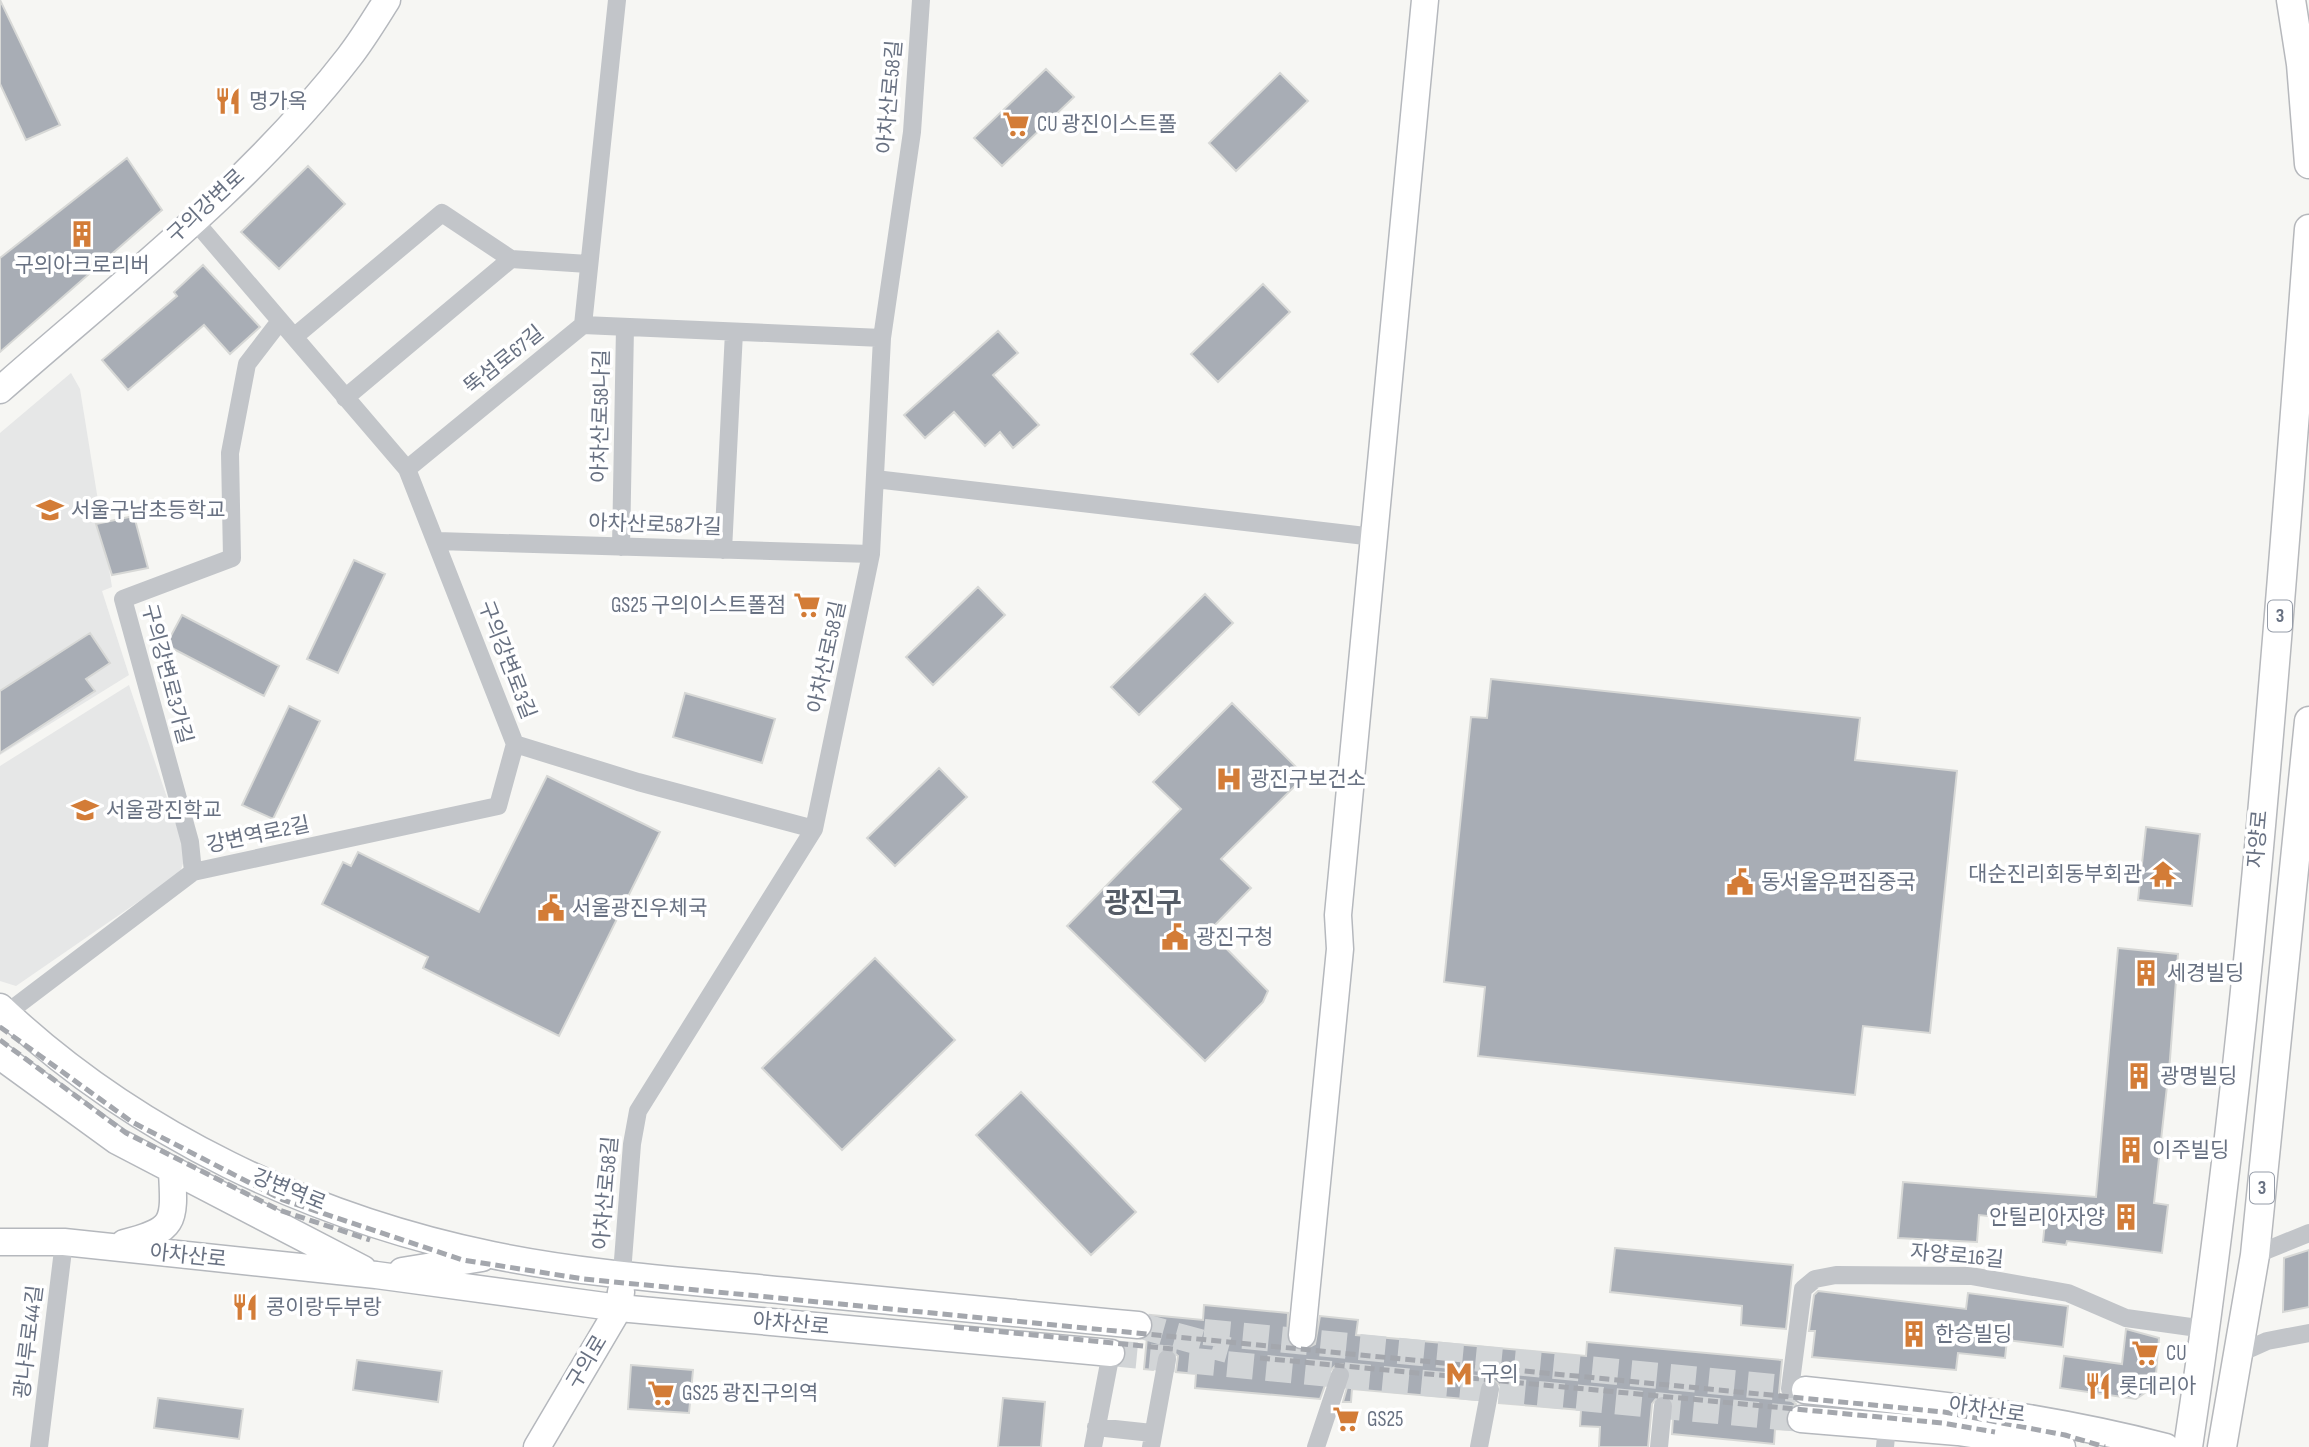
<svg xmlns="http://www.w3.org/2000/svg" width="2309" height="1447" viewBox="0 0 2309 1447" font-family="'Sofia Sans Condensed','Noto Sans KR',sans-serif">
	<style>
		.built { fill: #e6e7e7 }
		.building { fill: #a8adb5; stroke: #d7d8d6; stroke-width: 2 }
		.lines { fill: none; stroke-linecap: round; stroke-linejoin: round }
		.secondary-tunnel { stroke: #d2d5d7; stroke-width: 26; stroke-dasharray: 26 13; stroke-linecap: butt }
		.secondary-casing { stroke: #b5b8bd; stroke-width: 29 }
		.primary-casing { stroke: #b6b8bc; stroke-width: 31 }
		.street { stroke: #c2c5c9; stroke-width: 18 }
		.secondary { stroke: #fff; stroke-width: 26 }
		.primary { stroke: #fff; stroke-width: 28 }
		.rail { stroke: #a4a7ad; stroke-width: 5; stroke-dasharray: 10 5; stroke-linecap: butt }
		.labels { text-anchor: middle; dominant-baseline: central; stroke-width: 7; stroke-linejoin: round; paint-order: stroke }
		.shield { fill: #fff; stroke: #959ca8; stroke-width: 2 }
		.shield-label { font-size: 19px; font-weight: bold; fill: #687182 }
		.street-label { font-size: 21px; fill: #687182; stroke: #fff }
		.poi-label { font-size: 21px; fill: #687182; stroke: #fff; text-anchor: start }
		.district-label { font-size: 28px; font-weight: bold; fill: #555c67; stroke: #fff }
	</style>
	<rect width="100%" height="100%" fill="#f6f6f3"/>
	<path class="built" d="M71,373l9,16 32,198 -10,4 27,84 -129,80v-322z
		M129,685l57,169 -6,19 -164,113 -16,-5v-215z"/>
	<path class="building" d="M0,0l60,125 -34,15 -26,-56z
		M1046,69l28,28 -72,69 -28,-28z
		M1280,73l28,28 -72,70 -27,-28z
		M127,158l35,52 -162,142v-94z
		M308,166l37,38 -66,65 -38,-37z
		M203,265l57,62 -30,27 -26,-29 -76,65 -26,-30 75,-64 -3,-4z
		M1263,284l27,28 -72,70 -27,-28z
		M998,331l20,22 -25,22 46,50 -26,23 -13,-16 -15,14 -31,-34 -29,26 -21,-23z
		M134,516l14,52 -36,7 -16,-51z
		M354,560l31,14 -47,99 -31,-14z
		M978,587l27,28 -72,70 -27,-28z
		M1205,594l28,29 -94,92 -28,-28z
		M182,615l97,51 -15,30 -98,-51z
		M90,633l20,30 -24,16 9,12 -95,62v-62z
		M1491,679l369,39 -5,42 102,11 -27,262 -67,-7 -8,69 -377,-39 7,-69 -41,-5 27,-265 16,1z
		M685,693l90,26 -13,44 -89,-26z
		M1232,703l73,73 -84,83 30,29 -42,43 59,60 -5,11 -58,59 -138,-135 114,-117 -28,-27z
		M289,706l31,15 -47,98 -31,-14z
		M939,768l28,29 -72,69 -28,-28z
		M547,776l113,56 -101,204 -136,-68 5,-11 -106,-53 21,-42 8,4 7,-14 121,60z
		M2146,827l54,7 -8,72 -54,-6z
		M2118,948l60,6 -8,105 -16,144 14,2 -6,48 -95,-12 -1,4 -23,-3 2,-20 -66,-7 -2,27 -79,-4 5,-56 193,15z
		M875,958l80,82 -113,110 -80,-82z
		M1021,1092l115,120 -45,43 -115,-120z
		M1615,1248l178,17 -7,64 -45,-4 1,-19 -132,-14z
		M2309,1250v57l-26,5 1,-54z
		M1818,1291l148,18 2,-16 100,13 -5,41 -56,-7 -2,18 -47,-5 -2,17 -144,-13 3,-26h-6l5,-36z
		M1204,1305l84,8 -1,28 14,10 14,-7 5,-28 38,4 -2,15 230,21 1,-14 195,18 -3,33 17,11 -7,6 -4,7 6,13 -16,-1 -1,15 -102,-10 2,-32 -5,-6 -10,-1 -7,9 -4,43h-49l1,-20 -20,-1 1,-16 -82,-7 2,-17 -10,-8 -10,4 -5,18 -124,-11 -1,13h-8l8,-29 -8,-9h-6l-7,7 -10,28 -125,-11 1,-14 -20,-2 2,-16 -10,-8 -10,4 -5,18 -9,-1 3,-32 7,-10 -4,-12 53,5z
		M2126,1329l33,9 -4,48 -19,13 -76,-11 4,-32 58,8z
		M357,1360l85,11 -4,31 -85,-12z
		M631,1365l62,5 -4,43 -61,-4z
		M158,1398l85,11 -4,30 -85,-11z
		M1003,1398l42,4 -4,45h-43z"/>
	<g class="lines">
		<path class="secondary-tunnel" d="M1138,1325l90,25
			M1204,1332l601,58
			M1111,1353l690,66"/>
		<defs>
			<path id="secondary" d="M0,390c119,-105 251,-206 349,-333 14,-18 26,-38 38,-57
				M0,1007c134,127 312,211 492,248 97,20 198,26 296,36 116,11 233,23 350,34
				M0,1056l117,85 246,128
				M0,1242h64l312,33 243,33 492,45
				M124,1243c51,-13 51,-20 48,-71
				M402,1271l80,-13
				M1302,1335l38,-386 -2,-34 87,-915
				M1805,1390c125,13 238,25 361,57
				M1801,1419l157,13 104,15
				M537,1447l82,-139 2,-16"/>
			<path id="primary" d="M2291,0l10,64 8,100
				M2188,1447c61,-403 90,-811 121,-1218
				M2222,1447l33,-192 54,-534"/>
		</defs>
		<use href="#secondary" class="secondary-casing"/>
		<use href="#primary" class="primary-casing"/>
		<path class="street" d="M194,220l213,249 108,275 123,38 176,47
			M583,325l299,13
			M294,337l148,-124 69,46 77,5
			M345,398l166,-139
			M407,469l176,-144 34,-325
			M875,479l499,58
			M437,541l434,13
			M621,547l4,-220
			M723,550l11,-218
			M193,872l-3,-30 -67,-243 109,-41 -2,-105 17,-89 33,-43
			M7,1013l186,-141 305,-66 17,-62
			M2255,1255l54,-22
			M622,1273l10,-129 6,-33 176,-282 57,-275 11,-216 30,-206 9,-132
			M2238,1354l29,-13 42,-8
			M1790,1389l13,-100 12,-10 21,-4 135,1 97,17 58,25 79,11
			M1096,1427l56,6
			M39,1447l25,-205
			M1093,1447l18,-94
			M1151,1447l16,-88
			M1316,1447l24,-72
			M1479,1447l11,-58
			M1659,1447l4,-41
			M1885,1447l2,-21"/>
		<use href="#secondary" class="secondary"/>
		<use href="#primary" class="primary"/>
		<path class="rail" d="M0,1027l132,95 151,78 180,60 121,19 1360,133 121,23 40,12
			M0,1040l126,93 153,77 91,30
			M954,1327l219,22
			M1260,1358l682,65 53,9"/>
	</g>
	<defs>
		<symbol id="restaurant-bare" viewBox="-9 -9 18 18"><path d="M-5-6h1v4h1v-4h1v4h1v-4h1v5L-1.5 .5V6h-2V.5L-5-1ZM5-6V6H3V1.5H1.5Q1.5-4 5-6Z" fill="#d37c37" stroke="#fff" stroke-width="2.5" paint-order="stroke"/></symbol>
		<symbol id="supermarket-bare" viewBox="-9 -9 18 18"><path d="M-6-5.5h2.5l.6 2H6L4.5 2H-2.5L-4.4-4H-6ZM-1.5 3.2a1.3 1.3 0 1 0 .1 0ZM3 3.2a1.3 1.3 0 1 0 .1 0Z" fill="#d37c37" stroke="#fff" stroke-width="2.5" paint-order="stroke"/></symbol>
		<symbol id="building-bare" viewBox="-9 -9 18 18"><path d="M-4-6H4V6H1V3H-1V6H-4ZM-2.5-4.3h1.7v1.8h-1.7ZM.8-4.3h1.7v1.8H.8ZM-2.5-1h1.7V.8h-1.7ZM.8-1h1.7V.8H.8Z" fill="#d37c37" stroke="#fff" stroke-width="2.5" paint-order="stroke"/></symbol>
		<symbol id="school-bare" viewBox="-9 -9 18 18"><path d="M0-5L7-2L0 1L-7-2ZM-4 1L0 2.5L4 1V4Q0 6-4 4Z" fill="#d37c37" stroke="#fff" stroke-width="2.5" paint-order="stroke"/></symbol>
		<symbol id="hospital-bare" viewBox="-9 -9 18 18"><path d="M-5-5h3v3.5h4V-5h3V5h-3V1.5h-4V5h-3Z" fill="#d37c37" stroke="#fff" stroke-width="2.5" paint-order="stroke"/></symbol>
		<symbol id="temple-bare" viewBox="-9 -9 18 18"><path d="M0-6L5-2H3V0L6.5 2.5H4V6H1.5V3h-3V6H-4V2.5H-6.5L-3 0V-2H-5Z" fill="#d37c37" stroke="#fff" stroke-width="2.5" paint-order="stroke"/></symbol>
		<symbol id="civic-bare" viewBox="-9 -9 18 18"><path d="M-.6-6.5H3V-4.5H.6V-3L4-1V1h2V6H-6V1h2V-1L-.6-3ZM-1.2 2.5V6h2.4V2.5Z" fill="#d37c37" stroke="#fff" stroke-width="2.5" paint-order="stroke"/></symbol>
		<symbol id="metro-bare" viewBox="-9 -9 18 18"><path d="M-5.5 5V-5H-3L0 0L3-5H5.5V5H3V-.5L0 4L-3-.5V5Z" fill="#d37c37" stroke="#fff" stroke-width="2.5" paint-order="stroke"/></symbol>
	</defs>
	<g fill-rule="evenodd">
		<use href="#restaurant-bare" x="209" y="82" width="38" height="38"/>
		<use href="#supermarket-bare" x="997" y="105" width="38" height="38"/>
		<use href="#building-bare" x="63" y="215" width="38" height="38"/>
		<use href="#school-bare" x="31" y="491" width="38" height="38"/>
		<use href="#supermarket-bare" x="788" y="586" width="38" height="38"/>
		<use href="#hospital-bare" x="1210" y="760" width="38" height="38"/>
		<use href="#school-bare" x="66" y="791" width="38" height="38"/>
		<use href="#temple-bare" x="2144" y="855" width="38" height="38"/>
		<use href="#civic-bare" x="1721" y="863" width="38" height="38"/>
		<use href="#civic-bare" x="532" y="889" width="38" height="38"/>
		<use href="#civic-bare" x="1156" y="918" width="38" height="38"/>
		<use href="#building-bare" x="2127" y="954" width="38" height="38"/>
		<use href="#building-bare" x="2120" y="1057" width="38" height="38"/>
		<use href="#building-bare" x="2112" y="1131" width="38" height="38"/>
		<use href="#building-bare" x="2107" y="1198" width="38" height="38"/>
		<use href="#restaurant-bare" x="226" y="1288" width="38" height="38"/>
		<use href="#building-bare" x="1895" y="1315" width="38" height="38"/>
		<use href="#supermarket-bare" x="2126" y="1334" width="38" height="38"/>
		<use href="#metro-bare" x="1440" y="1355" width="38" height="38"/>
		<use href="#restaurant-bare" x="2079" y="1367" width="38" height="38"/>
		<use href="#supermarket-bare" x="642" y="1374" width="38" height="38"/>
		<use href="#supermarket-bare" x="1327" y="1400" width="38" height="38"/>
	</g>
	<g class="labels">
		<g class="shield">
			<rect x="2268" y="600.5" width="24" height="31" rx="5"/>
			<rect x="2250" y="1172.5" width="24" height="31" rx="5"/>
		</g>
		<g class="shield-label">
			<text x="2280" y="616">3</text>
			<text x="2262" y="1188">3</text>
		</g>
		<g class="street-label">
			<text transform="translate(890 97) rotate(-85)">아차산로58길</text>
			<text transform="translate(206 206) rotate(-43)">구의강변로</text>
			<text transform="translate(504 360) rotate(-39)">뚝섬로67길</text>
			<text transform="translate(601 416) rotate(-89)">아차산로58나길</text>
			<text transform="translate(655 525) rotate(2)">아차산로58가길</text>
			<text transform="translate(827 657) rotate(-78)">아차산로58길</text>
			<text transform="translate(507 660) rotate(69)">구의강변로3길</text>
			<text transform="translate(167 674) rotate(75)">구의강변로3가길</text>
			<text transform="translate(258 835) rotate(-12)">강변역로2길</text>
			<text transform="translate(2258 839) rotate(-85)">자양로</text>
			<text transform="translate(289 1190) rotate(22)">강변역로</text>
			<text transform="translate(606 1193) rotate(-85)">아차산로58길</text>
			<text transform="translate(188 1256) rotate(6)">아차산로</text>
			<text transform="translate(1957 1256) rotate(5)">자양로16길</text>
			<text transform="translate(791 1324) rotate(5)">아차산로</text>
			<text transform="translate(29 1342) rotate(-83)">광나루로44길</text>
			<text transform="translate(587 1362) rotate(-59)">구의로</text>
			<text transform="translate(1987 1410) rotate(8)">아차산로</text>
		</g>
		<g class="poi-label">
			<text x="249" y="101">명가옥</text>
			<text x="1037" y="124">CU 광진이스트폴</text>
			<text x="82" y="265" text-anchor="middle">구의아크로리버</text>
			<text x="71" y="510">서울구남초등학교</text>
			<text x="786" y="605" text-anchor="end">GS25 구의이스트폴점</text>
			<text x="1250" y="779">광진구보건소</text>
			<text x="106" y="810">서울광진학교</text>
			<text x="2142" y="874" text-anchor="end">대순진리회동부회관</text>
			<text x="1761" y="882">동서울우편집중국</text>
			<text x="572" y="908">서울광진우체국</text>
			<text x="1196" y="937">광진구청</text>
			<text x="2167" y="973">세경빌딩</text>
			<text x="2160" y="1076">광명빌딩</text>
			<text x="2152" y="1150">이주빌딩</text>
			<text x="2105" y="1217" text-anchor="end">안틸리아자양</text>
			<text x="266" y="1307">콩이랑두부랑</text>
			<text x="1935" y="1334">한승빌딩</text>
			<text x="2166" y="1353">CU</text>
			<text x="1480" y="1374">구의</text>
			<text x="2119" y="1386">롯데리아</text>
			<text x="682" y="1393">GS25 광진구의역</text>
			<text x="1367" y="1419">GS25</text>
		</g>
		<g class="district-label">
			<text x="1143" y="903">광진구</text>
		</g>
	</g>
</svg>
